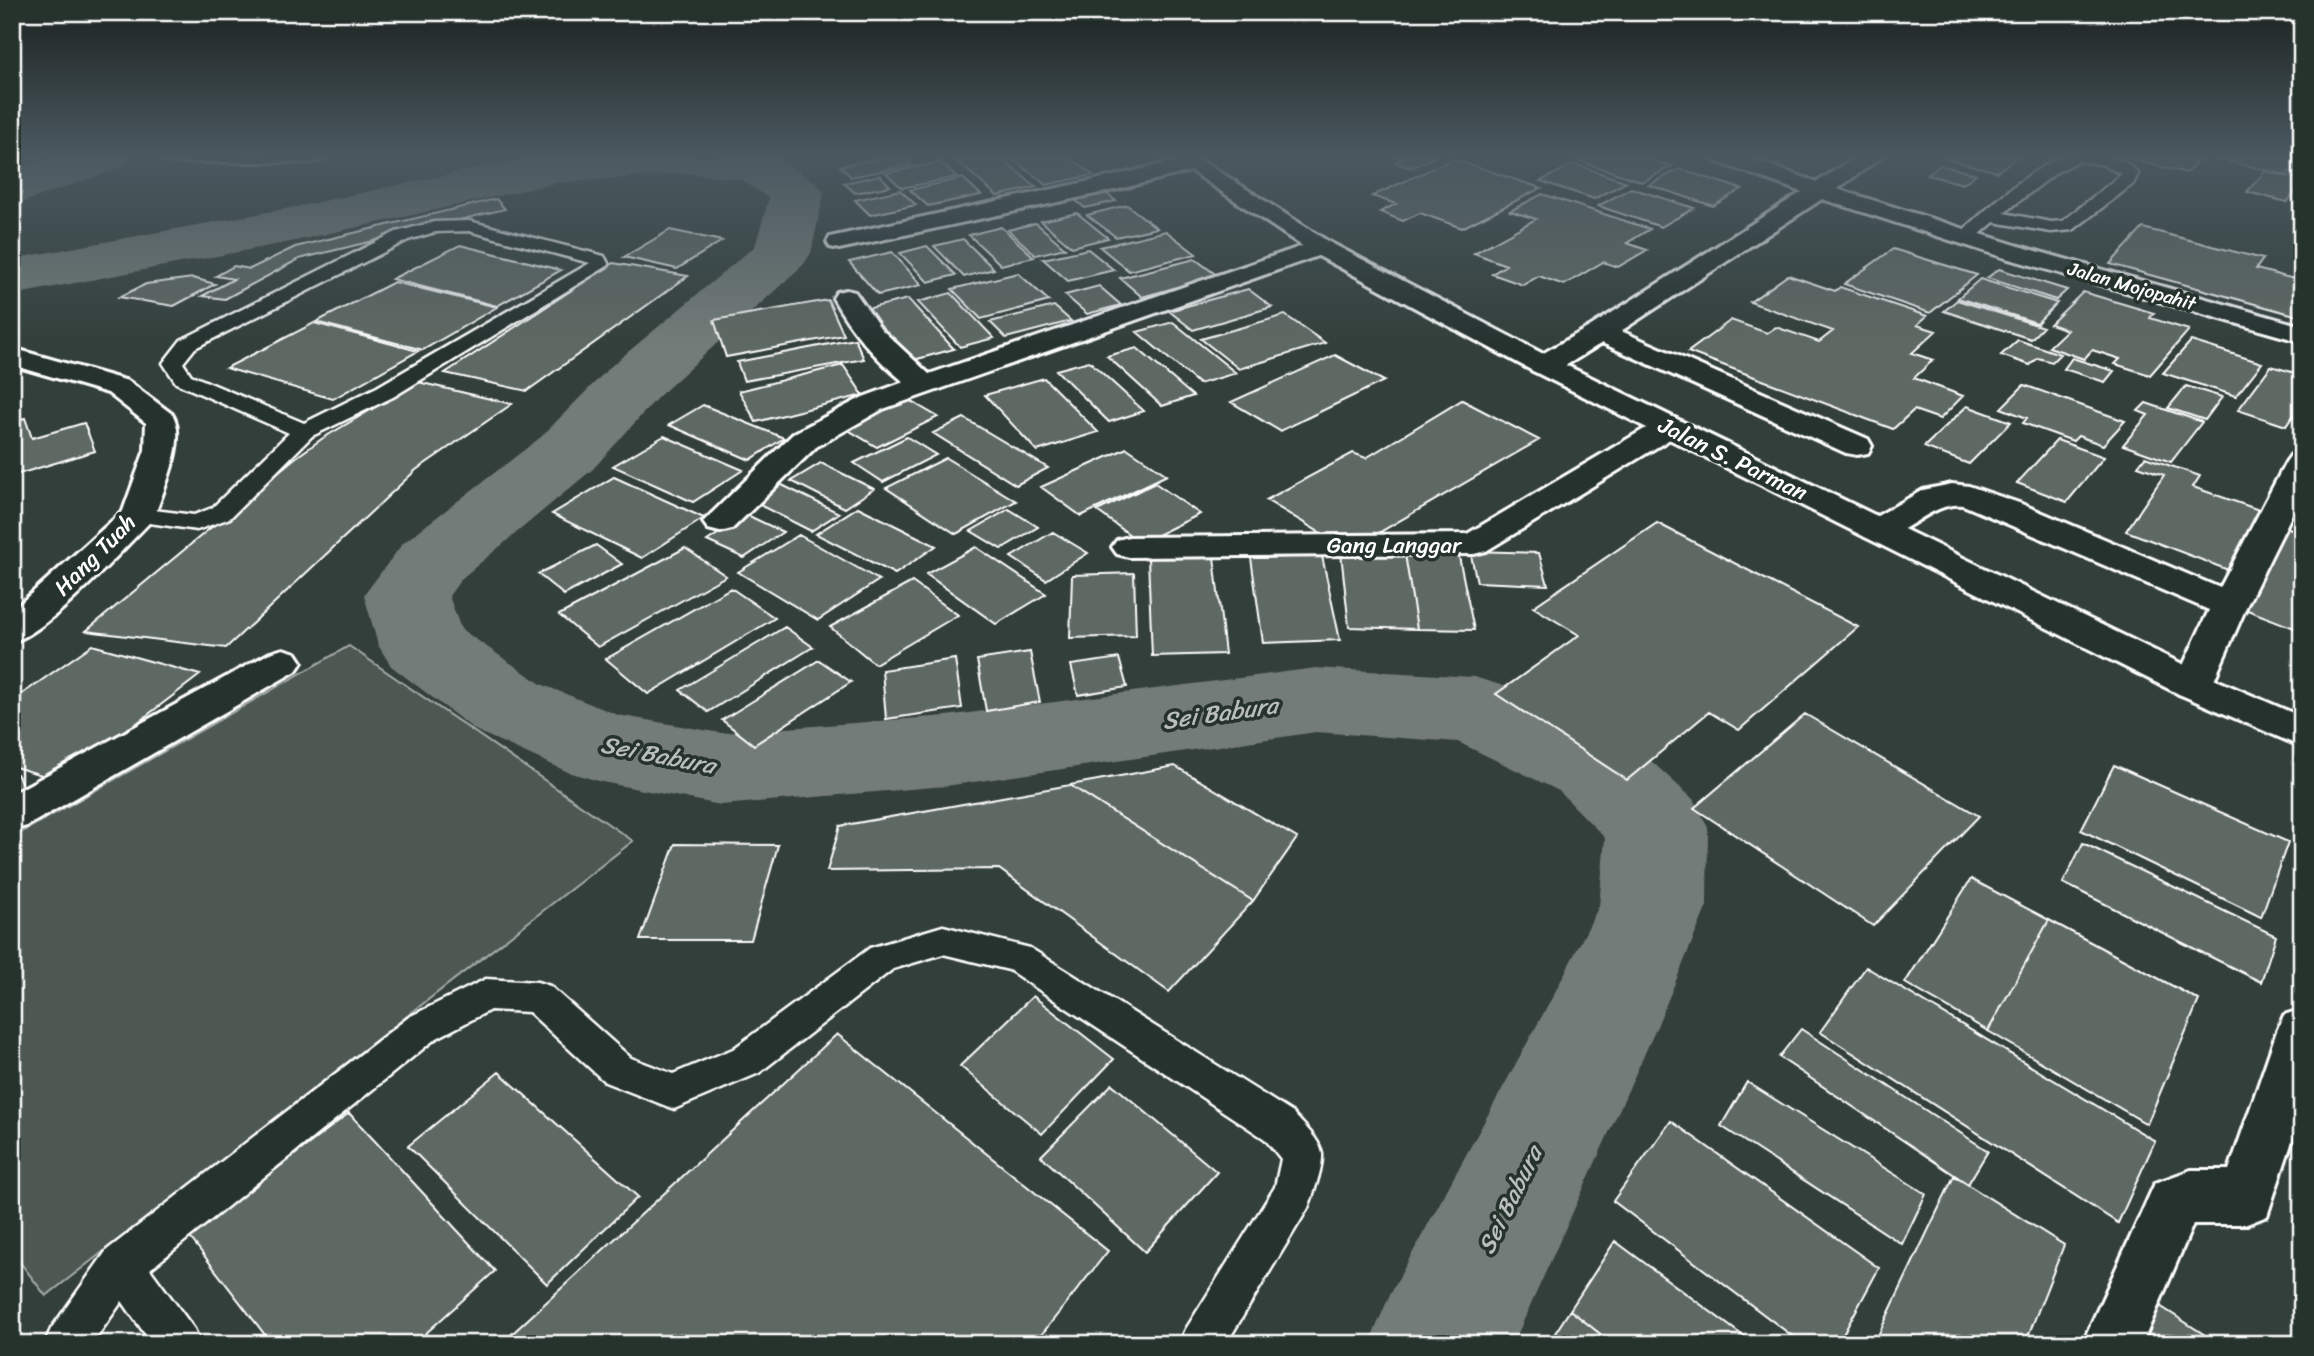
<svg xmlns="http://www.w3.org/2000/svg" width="2314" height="1356" viewBox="0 0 2314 1356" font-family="Sriracha,sans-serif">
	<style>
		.green { fill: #4d5853; stroke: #a6aca9; stroke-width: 2 }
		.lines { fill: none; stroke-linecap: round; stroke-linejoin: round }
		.river { fill: #737b78; fill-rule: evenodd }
		.building { fill: #5f6964; stroke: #fff; stroke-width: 2 }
		.lane-casing { stroke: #fff; stroke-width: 5 }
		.street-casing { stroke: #fff; stroke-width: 6 }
		.primary-casing { stroke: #fff; stroke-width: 6 }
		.lane { fill: #26332d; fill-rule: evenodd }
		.street { fill: #26332d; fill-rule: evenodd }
		.primary { fill: #26332d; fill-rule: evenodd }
		.labels { text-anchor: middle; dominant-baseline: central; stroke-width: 7; stroke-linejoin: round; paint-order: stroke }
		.far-street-label { font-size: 19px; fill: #fff; stroke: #26332d }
		.street-label { font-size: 23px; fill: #fff; stroke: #26332d }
		.water-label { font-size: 24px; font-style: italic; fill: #b9bdbc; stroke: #26332d }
	</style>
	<rect width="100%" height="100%" fill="#333f3a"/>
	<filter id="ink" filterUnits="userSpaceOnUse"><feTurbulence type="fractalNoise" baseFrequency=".0143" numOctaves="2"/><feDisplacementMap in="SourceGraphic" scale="14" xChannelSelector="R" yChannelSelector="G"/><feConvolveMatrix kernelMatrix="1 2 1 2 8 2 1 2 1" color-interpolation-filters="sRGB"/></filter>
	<g filter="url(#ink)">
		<path class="green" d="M12,156h46l2,1 -48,19z
			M349,646l284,195 -587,455 -34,-44v-414z"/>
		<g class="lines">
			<path class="river" d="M56,156h74l-8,11 -110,39v-34z
				M535,156h239l42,26 8,11 -13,60 -8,12 -145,132 -65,72 -132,110 -12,17 12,33 80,55 77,31 103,18 225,-17 370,-48 158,9 33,10 122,54 64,58 15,28 -1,79 -52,125 -142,313h-144l21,-50 164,-300 45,-88 6,-68 -46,-47 -101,-49 -142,-10 -370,54 -225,19 -119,-23 -34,-10 -93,-42 -84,-64 -13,-21 -14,-50 39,-52 138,-106 69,-70 145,-121 14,-48 -29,-19 -57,-6 -127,10 -261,58 -283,54v-36l283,-52z"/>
		</g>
		<path class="building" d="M892,156h10l10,9 -61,12 -11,-11z
			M983,156h15l38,31 -39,9 -40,-35z
			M1009,156h59l25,19 -47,10z
			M1396,156h41l-26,12 -16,-6 8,-4z
			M1585,156h53l34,10 -29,16 -67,-22z
			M1952,156h66l-21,16 -50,-13z
			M2115,156h87l-15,17z
			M2215,156h87v1l-15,18 -74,-17z
			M1453,159l88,29 -79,40 -42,-15 -17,8 -23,-9 16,-8 -24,-8z
			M940,162l17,15 -55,11 -16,-15z
			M1574,164l53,18 -33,17 -54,-18z
			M1940,165l36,9 -13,10 -36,-9z
			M1679,169l63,20 -29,17 -64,-21z
			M2265,171l37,9v3l-15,19 -40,-10z
			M880,175l10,11 -35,7 -11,-10z
			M963,178l18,17 -53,11 -18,-16z
			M1631,188l63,20 -33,19 -63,-21z
			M1101,189l15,12 -31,7 -15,-12z
			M900,190l16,15 -46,10 -15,-15z
			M1542,194l108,35 -23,14 20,7 -29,17 -15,-5 -39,23 -25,-9 -16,9 -31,-11 14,-9 -32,-12 62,-34 -26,-8z
			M496,199l9,10 -206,50 -74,40 -23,-3 32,-17 -18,-3 18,-10 16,3 45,-22z
			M1127,205l30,23 -41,9 -29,-22z
			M1077,213l31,25 -36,9 -31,-26z
			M1036,223l29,25 -29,7 -28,-25z
			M1001,227l33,30 -33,8 -32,-30z
			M2143,228l120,31 -7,10 46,12v36l-192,-53z
			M670,230l52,11 -45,28 -53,-12z
			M1166,231l30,23 -67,17 -29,-24z
			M963,239l31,30 -30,8 -30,-31z
			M460,245l101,25 -64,36 -105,-27z
			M927,246l29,29 -28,7 -28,-29z
			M1088,249l26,21 -46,11 -25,-22z
			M1893,249l84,26 -47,38 -86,-29z
			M892,252l30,33 -44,10 -29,-33z
			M1195,259l23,17 -76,21 -22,-19z
			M613,263l75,13 -161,115 -82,-18z
			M1999,269l68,21 -11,10 -69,-22z
			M1018,273l31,28 -68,18 -29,-30z
			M1788,275l47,16 5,-4 87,29 -10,9 19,6 -24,22 21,7 -19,18 49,18 -23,23 -26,-9 -21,19 -205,-77 43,-32 36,13 9,-6 43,15 14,-11 -83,-29z
			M193,278l22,6 -41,22 -55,-9 27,-13z
			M1980,279l77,24 -20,20 -79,-25z
			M394,282l103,25 -74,43 -107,-28z
			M1099,286l22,19 -34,9 -22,-19z
			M1248,289l24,18 -79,23 -24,-19z
			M2083,292l71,21 -4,5 39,12 -39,45 -35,-11 5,-5 -28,-9 -8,9 -35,-12 18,-17 -17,-6z
			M951,293l43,45 -34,9 -42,-45z
			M908,299l46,50 -44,12 -44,-52z
			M828,300l16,35 -118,22 -12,-37z
			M1957,300l86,27 -12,12 -87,-28z
			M1054,306l17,15 -65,17 -16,-16z
			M1285,315l40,28 -86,26 -38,-30z
			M1173,322l63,51 -37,11 -62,-52z
			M314,323l104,28 -85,48 -107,-31z
			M855,339l9,20 -120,22 -7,-19z
			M2018,340l42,14 -8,8 -14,-4 -8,7 -29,-10z
			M2191,341l71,22 -26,33 -73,-23z
			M1137,348l56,48 -31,10 -55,-50z
			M1335,355l49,26 -104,50 -49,-29z
			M2072,358l42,13 -9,11 -41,-13z
			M1089,361l55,50 -35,11 -53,-52z
			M843,365l20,30 -107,27 -17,-31z
			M2271,366l31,9v28l-16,23 -48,-16z
			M1044,378l54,54 -61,19 -52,-56z
			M418,382l94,22 -96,66 -190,178 -140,-17 209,-173 28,-20z
			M2024,385l101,36 -22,24 -25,-9 -5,5 -50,-18 4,-5 -26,-10z
			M2186,386l36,11 -17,23 -37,-12z
			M907,399l31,18 -61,30 -32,-19z
			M1462,400l77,40 -190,110 -83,-50 87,-47 13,5z
			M2146,403l56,19 -31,40 -48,-17 25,-30 -10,-4z
			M703,405l81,33 -34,22 -81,-35z
			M1967,406l44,16 -42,42 -45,-17z
			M25,418l7,20 52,-15 11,28 -83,25v-55z
			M964,418l84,50 -32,17 -83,-52z
			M664,436l79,34 -50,32 -80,-36z
			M907,437l29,18 -53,27 -29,-19z
			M2057,440l47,17 -37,45 -50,-19z
			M1127,448l40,27 -86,41 -40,-29z
			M2145,457l55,19 -7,11 75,26 -32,60 -110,-42 38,-56 -26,-9z
			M946,458l70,43 -60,33 -70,-46z
			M821,463l53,26 -29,19 -54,-27z
			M614,477l90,41 -62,40 -90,-44z
			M1155,483l45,31 -59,29 -44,-32z
			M780,484l59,29 -28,18 -59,-30z
			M858,507l78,39 -41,28 -79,-40z
			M1009,509l29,18 -37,22 -30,-18z
			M747,515l36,17 -39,26 -37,-17z
			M1657,523l201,104 -119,103 -30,-18 -82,68 -131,-86 83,-59 -46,-28z
			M2286,527l16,6v98l-60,-23z
			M1053,532l35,21 -42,27 -35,-23z
			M799,535l80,45 -61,40 -80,-48z
			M596,545l26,19 -58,31 -26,-21z
			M976,547l70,47 -50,30 -70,-50z
			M685,548l41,28 -128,71 -39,-32z
			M1470,551l69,2 9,32 -71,-3z
			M1458,552l16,78 -57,-1 -12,-75z
			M1341,553l64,1 12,75 -68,-2z
			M1322,556l18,84 -77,3 -12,-85z
			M1214,557l11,97 -73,2 -4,-98z
			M1134,573l2,63 -66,2 2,-63z
			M912,582l46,33 -83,49 -45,-37z
			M731,588l44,30 -127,76 -42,-35z
			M785,627l28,20 -105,65 -28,-22z
			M92,645l108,30 -139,106 -49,-15v-65z
			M1030,652l10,50 -54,9 -9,-51z
			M1119,658l8,29 -49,8 -7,-30z
			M955,659l7,49 -76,11 -4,-49z
			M819,660l32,22 -97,63 -32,-25z
			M1805,714l174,102 -106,110 -179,-118z
			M2114,765l174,77 -27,75 -180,-87z
			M1175,766l122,72 -44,63 -183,-116z
			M17,774l9,17 -14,7v-22z
			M1070,785l183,116 -84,91 -170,-123 -172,2 13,-45z
			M2083,843l193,93 -15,46 -198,-99z
			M675,844l103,1 -27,95h-111z
			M1971,879l78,41 -61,111 -83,-48z
			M2049,920l150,80 -52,124 -159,-93z
			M1866,967l289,174 -37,82 -298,-191z
			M1033,996l81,63 -72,75 -82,-68z
			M1801,1029l187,122 -20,33 -189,-127z
			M837,1034l271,217 -74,93h-533z
			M499,1072l139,125 -91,87 -139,-138z
			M1747,1082l179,112 -24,50 -181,-118z
			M1112,1084l105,88 -72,80 -104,-96z
			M349,1113l146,158 -81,73h-142l-83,-108z
			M1671,1121l208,147 -41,76h-35l-190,-143z
			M1954,1176l110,69 -39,99h-151z
			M1615,1241l139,103h-141l-43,-34z
			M2146,1297l73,47h-91z
			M1570,1310l43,34h-65z"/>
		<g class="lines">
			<defs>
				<path id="lane" d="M2064,156c25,0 57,-5 74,18l-5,10 -60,46 -22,2 -57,-10 -22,19h-12l-3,-4 3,-4c31,-27 65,-61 104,-77zM2078,161l23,3 21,10 -59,47 -12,1 -47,-9 53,-41z
					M469,221l135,35 5,9 -216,132 -81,39 -82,82 -33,12 -68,-10 -3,-5 3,-5 9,-2 56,7 18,-7 77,-75 -113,-50 -13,-20 18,-23 215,-108 38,-10zM469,231l121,32 -213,124 -73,36 -113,-48 -8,-12 12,-15 213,-108 27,-8z
					M943,926l87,22 263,165c9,11 27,26 29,41 1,13 -9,41 -14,54l-82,136h-47l7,-15 89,-142 6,-28 -16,-20 -256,-169 -66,-16 -50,15 -134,104 -85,36 -69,-27 -76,-70 -39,-2 -55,29 -285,230 44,60 7,15h-49l-30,-43 -30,43h-48l7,-15 56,-79 302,-233 77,-38 51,3 13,4 81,72 42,16 60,-25 137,-101z"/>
				<path id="street" d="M1712,156h31l74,26 40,-26h26l-46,33 182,57 283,80v16l-300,-85 -180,-58 -201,132 247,108 4,7 -4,7 -11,2 -11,-2 -244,-110c-20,11 -45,34 -69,28l-4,-6 4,-6 58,-33 211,-134 -87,-31z
					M1190,157l8,2 3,5 -3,5 -79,20 -280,60 -9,-2 -3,-5 3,-5 9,-2 279,-60z
					M1320,240l9,2 3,5 -3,5 -446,157 -67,38 -84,82 -12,3 -12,-3 -5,-7 91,-89 69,-36 41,-15c-29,-24 -53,-51 -71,-84l4,-6 9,-2 9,2 26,37 48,45z
					M12,348l116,33 44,33c16,24 -9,76 -17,101l-5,7c-30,30 -101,110 -138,120v-31l111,-100 22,-61 1,-27 -38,-30 -96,-28z
					M1669,418l11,3 4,6 -4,6 -194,118 -12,3 -345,3 -12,-3 -5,-7 5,-7 12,-3 338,-3 191,-113z
					M2302,453v41l-55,111 -35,80 -5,9 -14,4 -14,-4 -5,-9 35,-75 -246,-105c-37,-4 -61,41 -98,32l-5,-7 5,-7 58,-33 29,-6 17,2 50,17 201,85 66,-126 5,-7z
					M283,649l13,4 6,9 -6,9 -269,155 -15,4v-36l258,-141z
					M2302,1009v102l-35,105 -20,8h-54l-51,120h-60l73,-161 36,-13h38l48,-139 7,-16z"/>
				<path id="primary" d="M163,156h160l-3,5 -8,1h-138l-8,-1z
					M1169,156h26l134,86 224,117 654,317 95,41v30l-123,-53 -646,-323 -222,-119z"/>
			</defs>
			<use href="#lane" class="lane-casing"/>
			<use href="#street" class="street-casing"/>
			<use href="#primary" class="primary-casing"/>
			<use href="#lane" class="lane"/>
			<use href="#street" class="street"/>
			<use href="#primary" class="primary"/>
		</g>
	</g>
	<linearGradient id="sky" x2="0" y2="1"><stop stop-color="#1c2320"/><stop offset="0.45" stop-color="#4a5860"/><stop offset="1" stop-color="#4a5860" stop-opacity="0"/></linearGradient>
	<rect width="2314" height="346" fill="url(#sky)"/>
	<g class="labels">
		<g class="far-street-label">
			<text transform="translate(2132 286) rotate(16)">Jalan Mojopahit</text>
		</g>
		<g class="street-label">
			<text transform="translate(1733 459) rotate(26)">Jalan S. Parman</text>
			<text x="1394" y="545">Gang Langgar</text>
			<text transform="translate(95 555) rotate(-45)">Hang Tuah</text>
		</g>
		<g class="water-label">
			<text transform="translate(1220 713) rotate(-8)">Sei Babura</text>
			<text transform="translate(658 755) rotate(11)">Sei Babura</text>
			<text transform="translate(1510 1200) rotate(-64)">Sei Babura</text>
		</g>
	</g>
	<rect width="2314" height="1356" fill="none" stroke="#26332d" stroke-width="42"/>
	<rect x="21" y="21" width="2272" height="1314" fill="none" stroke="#fff" stroke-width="2.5" filter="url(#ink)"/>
</svg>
